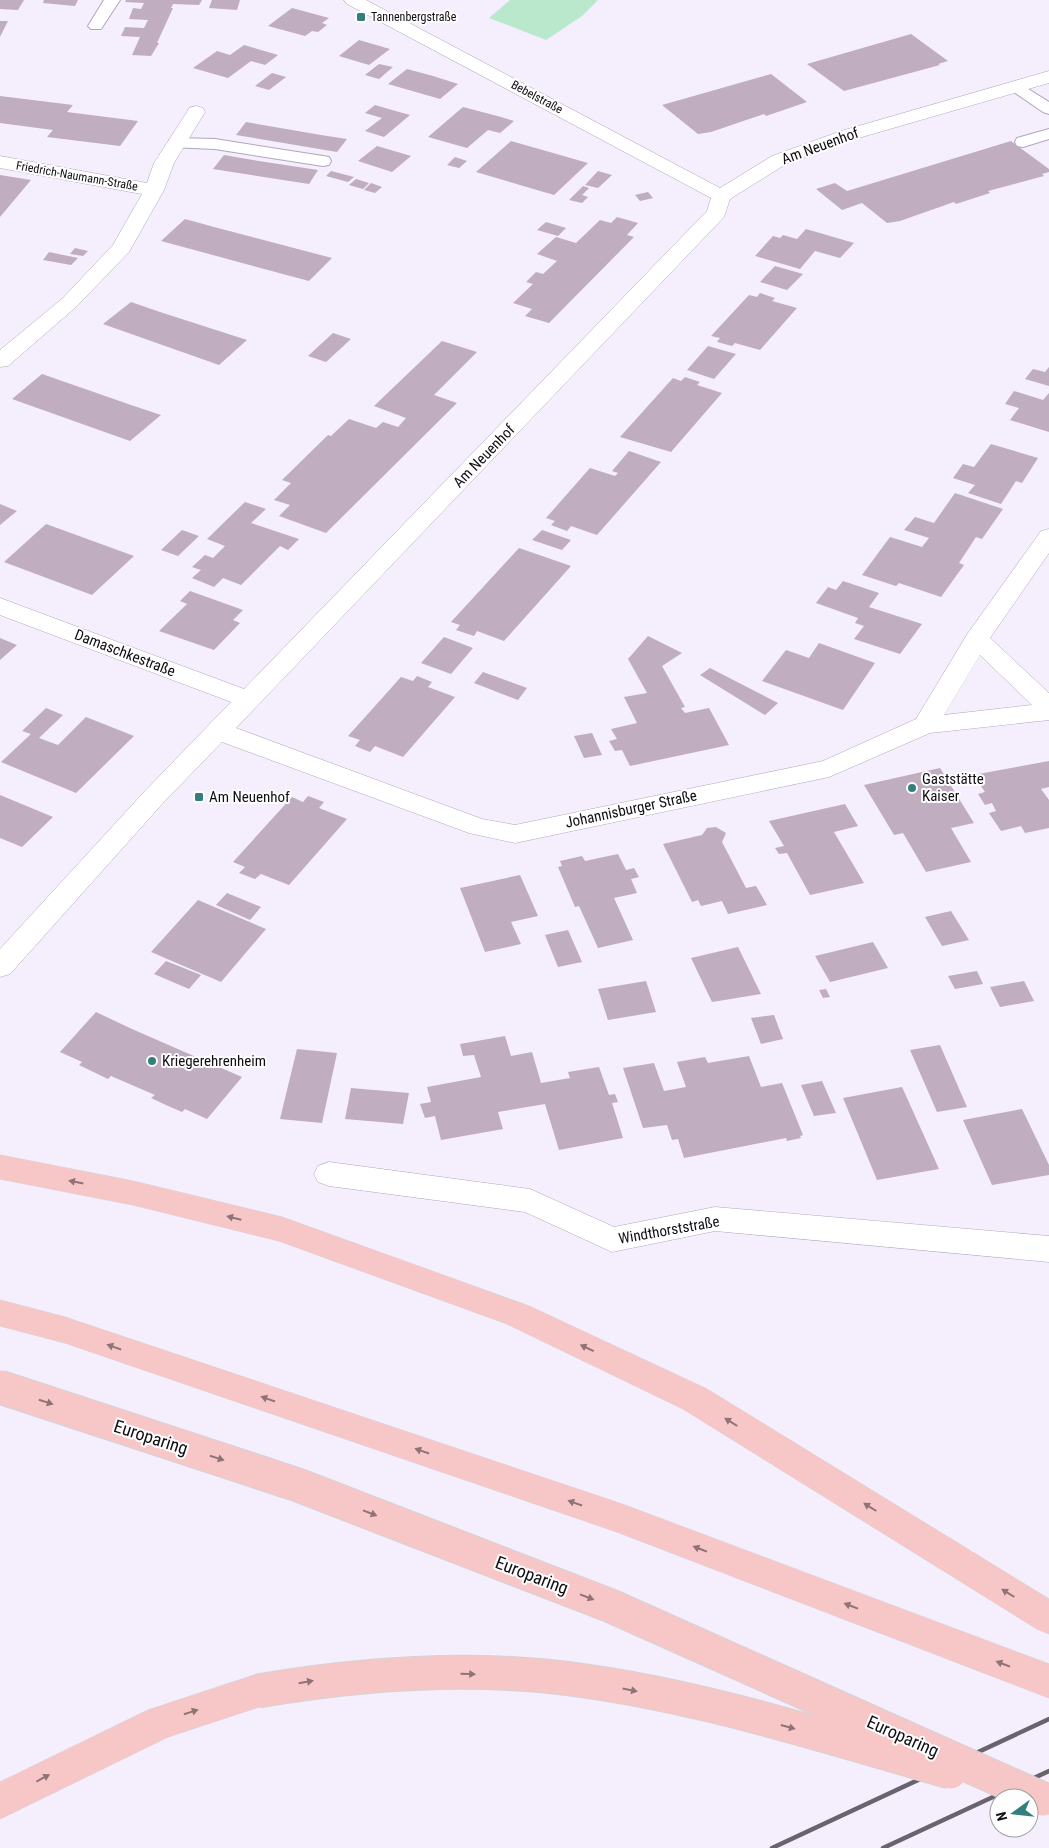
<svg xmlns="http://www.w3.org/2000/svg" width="1049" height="1848" viewBox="0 0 1049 1848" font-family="'Roboto Condensed',sans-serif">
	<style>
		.green { fill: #bae8cc }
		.building { fill: #c0adc0 }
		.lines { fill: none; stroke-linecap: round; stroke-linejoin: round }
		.lane-casing { stroke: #b1a6bc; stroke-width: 2 }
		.street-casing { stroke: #b1a6bc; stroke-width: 1 }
		.highway-casing { stroke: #d4d3d5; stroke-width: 1 }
		.lane { fill: #fff; fill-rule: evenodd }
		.street { fill: #fff; fill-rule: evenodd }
		.highway { fill: #f7c7c8; fill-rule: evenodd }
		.rail { stroke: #68636d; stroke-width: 4.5 }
		.highway-bridge-casing { stroke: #d4d3d5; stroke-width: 35; stroke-linecap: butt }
		.highway-bridge { stroke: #f7c7c8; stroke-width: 33 }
		.oneway { fill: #907377 }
		.poi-dot { fill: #357e7e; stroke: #fefefe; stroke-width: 2 }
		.labels { text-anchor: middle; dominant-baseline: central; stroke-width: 4; stroke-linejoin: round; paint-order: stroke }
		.far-poi-label { font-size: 12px; fill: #110d14; stroke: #fefefe; text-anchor: start }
		.far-street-label { font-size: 12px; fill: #110d14; stroke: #fefefe }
		.street-label { font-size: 15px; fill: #110d14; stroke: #fefefe }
		.poi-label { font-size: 15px; fill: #110d14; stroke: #fefefe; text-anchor: start }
		.near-street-label { font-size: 18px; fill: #110d14; stroke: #fefefe }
	</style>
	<rect width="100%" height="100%" fill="#f5eefc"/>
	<path class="green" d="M510,0h88l-16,16 -36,24 -57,-22z"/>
	<path class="building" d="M0,0h24l-6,10 -18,-1z
		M44,0h34l-3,6 -32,-3z
		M126,0h76l-3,5 -26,-1 -2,4h2l-16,35h2l-8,13 -19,-1 8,-18 -19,-1 4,-9 19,1 4,-8 -19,-1 4,-11 8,1 3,-6 -19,-1z
		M212,0h28l-3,10 -28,-2z
		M292,8l37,10 -7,5 5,2 -9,7 -6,-1 -7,5 -37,-10z
		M0,21h8l-8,16z
		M911,34l37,27 -10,3 2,1 -96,26 -37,-27z
		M359,40l31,9 -21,16 -30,-9z
		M244,45l34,10 -13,10 -14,-4 -23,17 -35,-10 24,-17 13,4z
		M379,64l14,3 -14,12 -14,-4z
		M407,69l26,7 25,8 -18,15 -52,-15z
		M272,73l14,4 -17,13 -14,-4z
		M771,74l36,28 -41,14 -2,-2 -53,18 -13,2 -36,-29z
		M0,96l73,9 -6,7 71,9 -18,25 -73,-9 6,-7 -53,-7z
		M375,105l17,5 18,5 -26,22 -19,-6 17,-13 -17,-5z
		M463,107l38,10 13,4 -14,12 -12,-3 -21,18 -39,-11z
		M246,122l75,13 26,4 -10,13 -101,-17z
		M511,141l77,22 -34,32 -78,-23z
		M1011,141l38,28v3l-7,2 2,2 -56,15 2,2 -34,11 -2,-2 -54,19 -13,2 -25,-20 -20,7 -26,-21 19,-6 12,8z
		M377,146l34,10 -19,16 -34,-11z
		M224,155l29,5 65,10 -9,14 -96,-15z
		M455,157l12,4 -8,7 -12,-3z
		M331,171l23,6 -6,5 -22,-6z
		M598,171l14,4 -14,13 -13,-3z
		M0,175l31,5 -31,37z
		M356,179l13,4 -6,6 -14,-4z
		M371,183l11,4 -7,6 -11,-3z
		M583,186l6,2 -7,7 6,2 -6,6 -13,-3z
		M648,192l5,6 -13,3 -5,-6z
		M617,217l21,6 -11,12 7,2 -85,86 -24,-7 7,-7 -19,-6 20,-19 -7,-2 10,-10 7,2 14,-13 -20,-7 19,-17 20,6 24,-23 11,3z
		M185,219l29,8 118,31 -23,23 -148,-40z
		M546,222l20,6 -8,8 -21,-6z
		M806,229l48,14 -14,15 -25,-7 -15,18 -45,-13 18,-20 7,2 3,-3 14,4z
		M75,248l13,3 -5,5 -13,-2z
		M49,252l29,6 -7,7 -28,-5z
		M775,266l28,8 -16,16 -27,-8z
		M760,293l15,5 -3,3 25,7 -37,42 -25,-7 -3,3 -15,-4 3,-4 -9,-2 38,-41 8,2z
		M131,302l29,10 87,28 -28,25 -116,-41z
		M333,333l18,6 -25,23 -18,-6z
		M442,341l35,11 -43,43 23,8 -131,130 -47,-17 11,-11 -16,-5 17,-17 -9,-3 46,-45 3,1 18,-17 27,9 7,-6 15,5 8,-9 -32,-12z
		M708,346l28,8 -22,25 -27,-9z
		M1049,367v19l-24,-7 8,-10 12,3z
		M42,374l89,31 30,10 -31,26 -118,-42z
		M685,377l15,5 -3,3 25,8 -51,59 -51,-15 53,-59 8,3z
		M1014,391l29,9 6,-7v39l-39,-12 9,-12 -14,-4z
		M991,444l47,14 -16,25 -6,-2 -15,23 -33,-11 7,-8 -22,-7 10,-14 11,3z
		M629,451l32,11 -64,73 -26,-9 -4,5 -16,-6 4,-4 -9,-3 44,-50 25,8 3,-3 -6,-2z
		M955,493l48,16 -21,30 -6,-2 -17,26 5,2 -23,32 -42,-14 -3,3 -34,-11 28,-38 32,10 7,-9 -25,-8 11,-13 19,6z
		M245,502l21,7 -15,14 48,16 -11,11 -8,-4 -39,39 -18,-7 -9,9 -22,-9 9,-8 -9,-3 13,-12 8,3 12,-12 -18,-7z
		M0,504l17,7 -17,14z
		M46,524l88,32 -42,39 -88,-33z
		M182,530l17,6 -21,20 -17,-6z
		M542,530l29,10 -9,10 -30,-10z
		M519,548l52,18 -67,75 -27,-10 -3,5 -18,-6 4,-5 -9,-3z
		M843,581l36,12 -10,14 53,17 -22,30 -46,-15 10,-13 -9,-3 3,-5 -42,-15 12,-16 8,3z
		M190,591l53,19 -10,10 7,3 -26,27 -55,-19 28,-27 -7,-3z
		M648,636l34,17 -20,13 23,41 -4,1 4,5 24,-5 20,37 -99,21 -8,-16 -7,1 -6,-10 8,-2 -6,-10 26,-6 -13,-26 23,-4 -19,-34z
		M444,637l29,11 -22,26 -30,-11z
		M0,638l17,7 -17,15z
		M819,643l56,20 -32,47 -81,-29 24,-31 23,8z
		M710,668l68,35 -13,12 -65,-40z
		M483,672l44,16 -9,12 -44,-17z
		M417,676l15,6 -4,5 27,10 -52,60 -28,-11 -5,6 -15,-6 5,-6 -12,-4 27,-30 26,-29 12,4z
		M46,708l17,7 -24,23 19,7 28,-28 48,19 -58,57 -75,-31 30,-28 -9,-3z
		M592,733l10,22 -18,3 -10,-22z
		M1049,761v26l-8,2 8,11v28l-24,5 -4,-7 -20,5 -12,-18 7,-2 -4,-8 -7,2 -7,-11 7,-2 -12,-17z
		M940,768l34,55 -23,5 20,34 -45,10 -23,-39 -9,2 -30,-50z
		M0,795l53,22 -31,30 -22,-9z
		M308,796l16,6 -5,6 28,11 -58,66 -28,-11 -6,5 -16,-6 6,-6 -12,-5 59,-65 11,5z
		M845,804l13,22 -24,6 30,51 -54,12 -23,-42 -8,1 -4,-6 9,-2 -15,-25z
		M716,827l10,6 -4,9 24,46 10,-2 11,19 -39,9 -6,-13 -21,5 -3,-6 -6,2 -29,-58 39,-9 5,-7z
		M618,854l8,16 8,-2 5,9 -8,2 6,14 -23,5 19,42 -35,8 -19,-42 -4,1 -17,-40 4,-1 -2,-5 22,-5 3,5z
		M520,875l18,41 -27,6 10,22 -36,8 -25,-64z
		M227,893l34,14 -11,13 -34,-15z
		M198,900l68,29 -45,53 -70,-30z
		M951,911l18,29 -27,6 -17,-29z
		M568,930l14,32 -24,5 -13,-32z
		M873,942l15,26 -58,14 -15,-26z
		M738,947l23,47 -49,8 -21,-44z
		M166,961l35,14 -12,14 -35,-15z
		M977,971l6,13 -28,5 -7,-13z
		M646,981l10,31 -48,8 -10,-31z
		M1024,981l10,20 -34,6 -10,-20z
		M826,989l4,8 -7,1 -4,-8z
		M96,1012l36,17 110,48 -35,42 -22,-10 -3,3 -16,-7 -15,-7 4,-3 -44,-19 -3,3 -29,-14 3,-3 -22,-10z
		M774,1015l9,24 -22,5 -10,-26z
		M505,1036l6,20 21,-4 9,31 29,-5 -2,-6 31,-5 10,28 6,-1 3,8 -6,1 11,35 -64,12 -14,-46 -47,8 5,17 -62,11 -6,-24 -10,2 -5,-14 11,-2 -4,-15 54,-10 -7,-22 -11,1 -3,-12z
		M940,1045l27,62 -30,5 -27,-62z
		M297,1049l40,4 -15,70 -42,-4z
		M749,1056l12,31 21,-4 21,52 -3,1 1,2 -14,3 -1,-3 -102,20 -6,-19 -6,1 -5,-15 -24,3 -20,-60 31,-5 10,28 22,-4 -9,-25 28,-5 3,6z
		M822,1081l14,32 -22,3 -13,-31z
		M902,1087l37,82 -62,11 -34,-82z
		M351,1088l58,5 -6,31 -58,-5z
		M1022,1109l27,56v10l-57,10 -29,-65z"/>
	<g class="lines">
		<defs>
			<path id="lane" d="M104,0h16l-19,29h-10l-3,-3z
				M1017,82l32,20v12l-6,-2 -32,-22 -2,-3 2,-3z
				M1049,129v10l-26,8 -6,-1 -2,-4 2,-4z
				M176,138l39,1 108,17 6,1 2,4 -2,4 -6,1 -108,-17 -45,-2 -2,-4 2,-4z"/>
			<path id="street" d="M344,0h22l354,188 52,-32 69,-25 208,-60v12l-194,56 -69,25 -56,35 -6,18 -488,511 246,91 33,6 308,-64 93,-42 52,-86 73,-102 8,-2v24l-59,85 59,55v27l-119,13 -101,44 -314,66 -46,-10 -247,-91 -59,61 -153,171 -10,3v-28l145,-158 86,-89 -231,-87v-17l244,91 463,-478 4,-13 -364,-194zM980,655l52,50 -88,10z
				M196,106l7,2 2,4 -31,51 -10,27 -35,62 -52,54 -69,60 -8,1v-17l63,-52 50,-53 29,-51 -142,-26v-12l147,27 7,-20 33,-51 2,-4z
				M329,1162l201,27 84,38 101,-20 334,29v26l-334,-31 -103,21 -87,-40 -196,-26 -11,-4 -4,-8 4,-8z"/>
			<path id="highway" d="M0,1155l133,26 149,36 247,89 178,83 342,210v35l-12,-5 -354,-220 -176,-85 -228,-83 -146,-36 -133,-26z
				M0,1300l65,17 557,187 427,160v34l-432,-166 -552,-189 -65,-17z
				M258,1674l13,5 5,12 -5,12 -103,34 -168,82v-37l148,-72z"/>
		</defs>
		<use href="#lane" class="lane-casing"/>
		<use href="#street" class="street-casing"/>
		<use href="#highway" class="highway-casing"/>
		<use href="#lane" class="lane"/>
		<use href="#street" class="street"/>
		<use href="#highway" class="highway"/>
		<path class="rail" d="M772,1848l277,-129
			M883,1848l166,-77"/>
		<defs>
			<path id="highway-bridge" d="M0,1387l298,98 313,121 432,193
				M258,1691c94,-16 191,-24 287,-15 138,14 272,58 405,96"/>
		</defs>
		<use href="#highway-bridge" class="highway-bridge-casing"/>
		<use href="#highway-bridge" class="highway-bridge"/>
	</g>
	<defs><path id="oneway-solid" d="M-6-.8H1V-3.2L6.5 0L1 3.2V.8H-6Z" transform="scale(1.25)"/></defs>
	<g class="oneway">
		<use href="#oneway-solid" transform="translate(76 1182) rotate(-169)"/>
		<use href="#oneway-solid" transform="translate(234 1218) rotate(-166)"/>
		<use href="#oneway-solid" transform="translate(114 1347) rotate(-161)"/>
		<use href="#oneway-solid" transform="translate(587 1348) rotate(-155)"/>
		<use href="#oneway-solid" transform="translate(268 1399) rotate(-161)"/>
		<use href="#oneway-solid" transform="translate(46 1402) rotate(18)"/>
		<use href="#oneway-solid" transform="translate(731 1422) rotate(-148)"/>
		<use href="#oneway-solid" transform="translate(422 1451) rotate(-161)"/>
		<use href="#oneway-solid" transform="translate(217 1458) rotate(18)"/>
		<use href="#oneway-solid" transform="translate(575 1503) rotate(-161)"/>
		<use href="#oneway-solid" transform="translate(870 1507) rotate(-148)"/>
		<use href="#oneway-solid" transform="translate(370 1513) rotate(21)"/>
		<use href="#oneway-solid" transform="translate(700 1549) rotate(-159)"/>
		<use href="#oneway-solid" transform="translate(1008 1593) rotate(-148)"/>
		<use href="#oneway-solid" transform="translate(587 1597) rotate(21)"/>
		<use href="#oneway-solid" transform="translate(851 1606) rotate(-159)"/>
		<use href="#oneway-solid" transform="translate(1003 1664) rotate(-159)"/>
		<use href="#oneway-solid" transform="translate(468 1674) rotate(1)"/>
		<use href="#oneway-solid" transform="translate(306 1682) rotate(-10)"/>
		<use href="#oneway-solid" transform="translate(630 1690) rotate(11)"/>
		<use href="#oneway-solid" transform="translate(191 1712) rotate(-18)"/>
		<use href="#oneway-solid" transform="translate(788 1727) rotate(15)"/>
		<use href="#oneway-solid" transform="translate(43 1778) rotate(-28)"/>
	</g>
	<g class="poi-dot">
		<rect x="356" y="12" width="10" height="10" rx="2.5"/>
		<circle cx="912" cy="788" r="5"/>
		<rect x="194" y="792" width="10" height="10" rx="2.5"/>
		<circle cx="152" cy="1061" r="5"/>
	</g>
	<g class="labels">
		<g class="far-poi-label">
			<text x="371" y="17">Tannenbergstraße</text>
		</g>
		<g class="far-street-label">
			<text transform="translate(537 97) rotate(28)">Bebelstraße</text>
			<text transform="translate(77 176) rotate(10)">Friedrich-Naumann-Straße</text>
		</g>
		<g class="street-label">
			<text transform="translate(820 146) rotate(-20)">Am Neuenhof</text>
			<text transform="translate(484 456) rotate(-46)">Am Neuenhof</text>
			<text transform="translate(125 653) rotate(21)">Damaschkestraße</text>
			<text transform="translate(631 809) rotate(-12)">Johannisburger Straße</text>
			<text transform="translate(669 1230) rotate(-10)">Windthorststraße</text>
		</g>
		<g class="poi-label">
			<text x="922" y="779">Gaststätte<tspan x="922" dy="17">Kaiser</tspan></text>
			<text x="209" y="797">Am Neuenhof</text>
			<text x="162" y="1061">Kriegerehrenheim</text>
		</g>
		<g class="near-street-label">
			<text transform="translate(151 1437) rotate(18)">Europaring</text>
			<text transform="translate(532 1575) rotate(21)">Europaring</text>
			<text transform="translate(903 1736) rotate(24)">Europaring</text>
		</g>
	</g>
	<g transform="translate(1014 1813) rotate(255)"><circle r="24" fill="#fefefe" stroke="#9f9ea0"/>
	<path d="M0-4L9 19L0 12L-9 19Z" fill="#357e7e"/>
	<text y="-8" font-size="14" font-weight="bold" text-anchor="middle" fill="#110d14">N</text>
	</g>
</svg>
